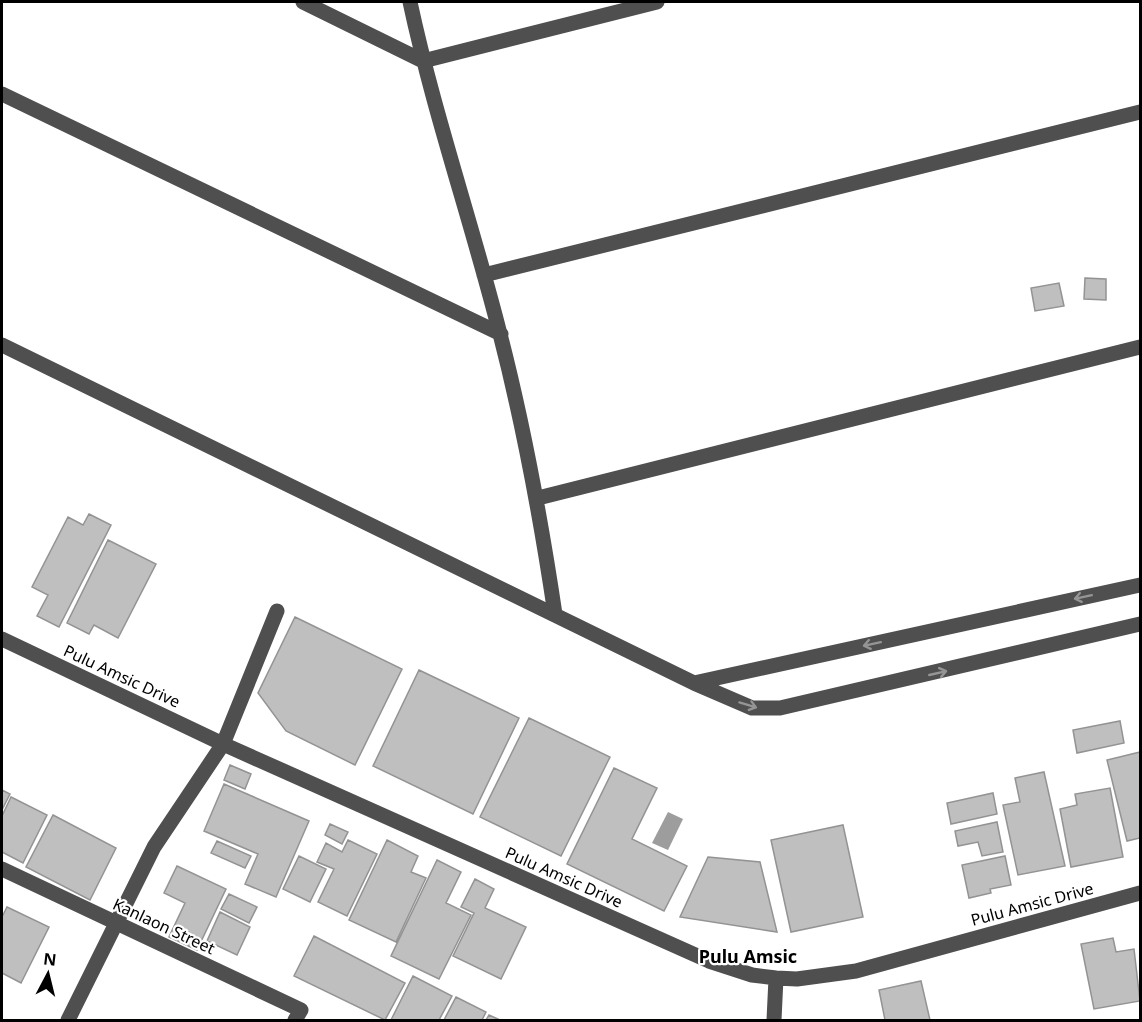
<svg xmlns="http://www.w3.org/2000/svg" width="1142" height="1022" viewBox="0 0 1142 1022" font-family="'Noto Sans',sans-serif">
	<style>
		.water { fill: #9d9d9d }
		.building { fill: #bfbfbf; stroke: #939393; stroke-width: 1.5 }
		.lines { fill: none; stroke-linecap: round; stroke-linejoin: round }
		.minor { stroke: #4f4f4f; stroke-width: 15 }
		.oneway { stroke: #959595 }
		.labels { text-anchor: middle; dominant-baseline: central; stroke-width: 4.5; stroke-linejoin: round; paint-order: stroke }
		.street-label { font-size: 16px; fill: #000; stroke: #fff }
		.neighbourhood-label { font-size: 18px; font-weight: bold; fill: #000; stroke: #fff }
	</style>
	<rect width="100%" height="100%" fill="#fff"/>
	<path class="water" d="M668,812l15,7 -15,31 -16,-7z"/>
	<path class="building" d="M1085,278l21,1v21l-22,-1z
		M1059,283l5,23 -29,5 -4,-23z
		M89,514l22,11 -52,102 -22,-11 11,-21 -16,-8 36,-70 15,8z
		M108,540l48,24 -38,74 -24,-13 -5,9 -22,-11z
		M295,617l107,52 -47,96 -69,-34 -28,-38z
		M419,670l100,48 -46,96 -100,-48z
		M529,718l81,39 -49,99 -81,-39z
		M1120,721l4,22 -47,10 -4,-23z
		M1140,752v86l-13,3 -20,-81z
		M230,765l21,9 -6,15 -21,-9z
		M614,768l43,20 -25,51 55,27 -23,45 -97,-47z
		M1044,772l21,94 -47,9 -15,-70 17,-3 -5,-24z
		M224,784l85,37 -33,76 -31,-13 13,-30 -54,-23z
		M1110,788l13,69 -52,10 -11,-58 17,-4 -2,-11z
		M2,790l8,4 -8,16z
		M993,793l4,21 -46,10 -4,-21z
		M11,797l36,18 -24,48 -21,-11v-36z
		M53,815l63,33 -26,52 -64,-33z
		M997,822l6,30 -21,4 -4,-14 -20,4 -3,-15z
		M330,824l18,8 -6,12 -17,-9z
		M843,825l20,92 -72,15 -20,-92z
		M348,840l29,14 -30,62 -29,-14 16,-33 -17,-7 9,-19 16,9z
		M387,840l31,16 -7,16 15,6 -30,64 -47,-22z
		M217,841l34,15 -6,12 -34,-15z
		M299,856l27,13 -16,33 -27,-13z
		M1005,856l6,29 -21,4 1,4 -22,5 -7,-33z
		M708,857l52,5 17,70 -97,-15z
		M437,860l24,12 -15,31 25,12 -32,64 -48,-23z
		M177,866l49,23 -29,61 -28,-13 16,-34 -21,-10z
		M475,879l19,10 -9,19 41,19 -25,52 -48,-23 21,-43 -13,-6z
		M229,894l28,13 -8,16 -28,-14z
		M7,907l42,20 -28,56 -19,-10v-56z
		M220,912l30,15 -13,28 -30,-14z
		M314,936l91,47 -20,37 -91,-44z
		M1113,938l3,14 18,-3 6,52 -46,8 -13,-65z
		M413,976l39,20 -13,24h-48z
		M921,981l9,39h-45l-6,-30z
		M456,997l30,15 -4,8h-38z
		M489,1015l11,5h-14z"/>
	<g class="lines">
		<path class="minor" d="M303,2l120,59 234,-59
			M410,2c24,112 62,221 90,332 24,93 41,186 55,280
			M2,94l499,240
			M484,275l656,-163
			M2,345l692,338 58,25h28l360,-84
			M538,498l602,-151
			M2,639l221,105 486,217 43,14 24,3 21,1 59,-8 284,-78
			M694,683l446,-98
			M2,869l299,141 -6,10
			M68,1020l86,-173 69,-103 54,-133
			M774,1020l2,-42"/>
	</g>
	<defs><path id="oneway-shaft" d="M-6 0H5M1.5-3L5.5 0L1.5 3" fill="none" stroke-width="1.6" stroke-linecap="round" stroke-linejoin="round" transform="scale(1.5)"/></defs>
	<g class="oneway">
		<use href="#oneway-shaft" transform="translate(1083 597) rotate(168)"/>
		<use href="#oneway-shaft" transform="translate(872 644) rotate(168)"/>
		<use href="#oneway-shaft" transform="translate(938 673) rotate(-13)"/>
		<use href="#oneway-shaft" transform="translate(748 705) rotate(17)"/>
	</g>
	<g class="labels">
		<g class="street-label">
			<text transform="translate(122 676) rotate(25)">Pulu Amsic Drive</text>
			<text transform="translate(564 877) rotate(24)">Pulu Amsic Drive</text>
			<text transform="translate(1032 904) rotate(-15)">Pulu Amsic Drive</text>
			<text transform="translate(164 926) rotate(25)">Kanlaon Street</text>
		</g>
		<g class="neighbourhood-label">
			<text x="748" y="956">Pulu Amsic</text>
		</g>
	</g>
	<rect width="1142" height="1022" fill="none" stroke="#000000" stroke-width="6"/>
	<g transform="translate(48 974) rotate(7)" stroke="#ffffff" stroke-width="4.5" paint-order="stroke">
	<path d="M0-4.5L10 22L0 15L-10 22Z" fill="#000000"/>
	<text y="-9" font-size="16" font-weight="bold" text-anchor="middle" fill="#000000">N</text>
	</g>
</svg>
